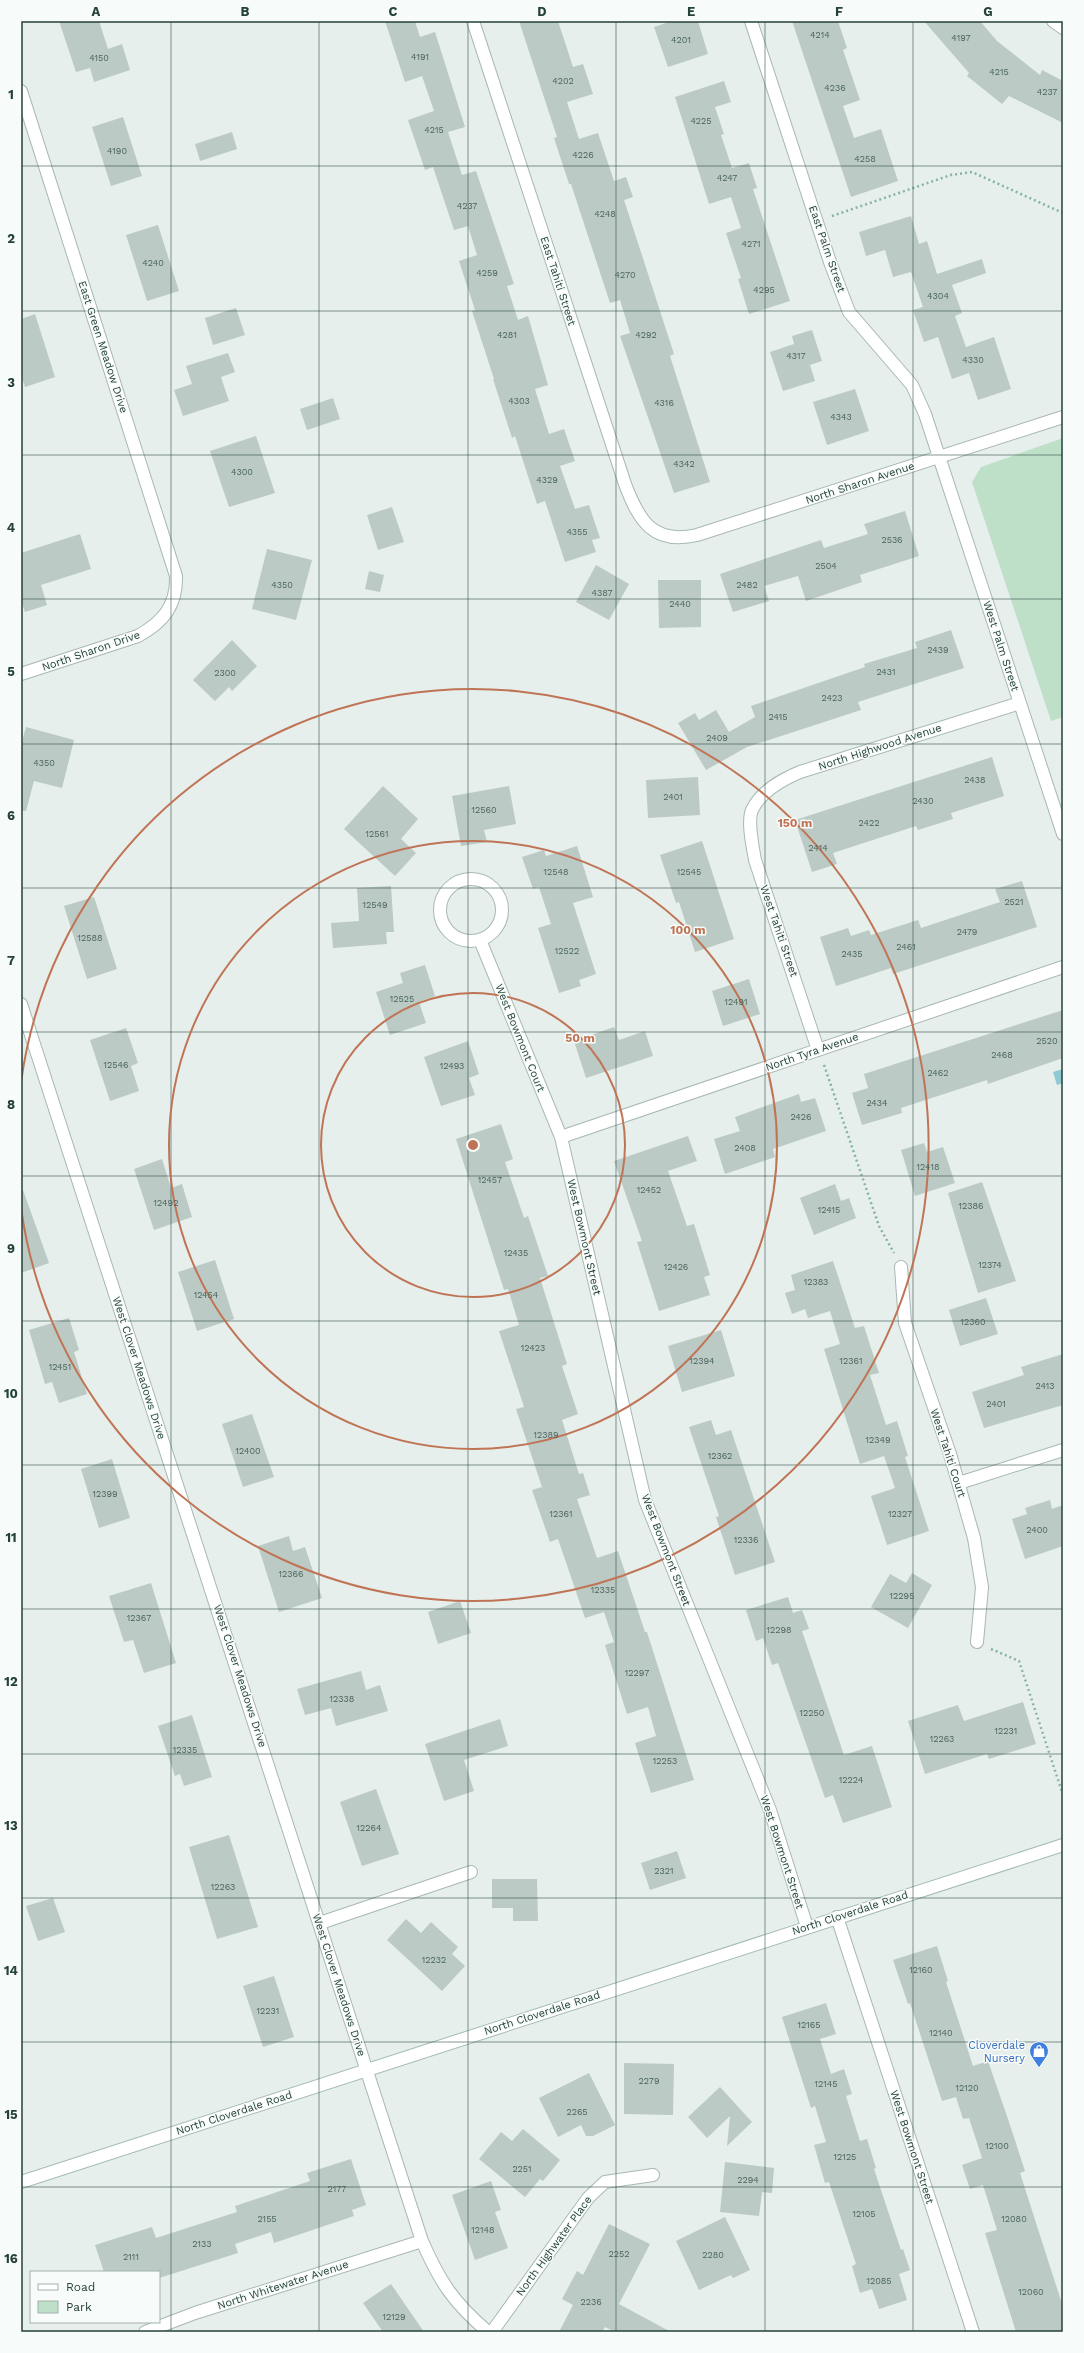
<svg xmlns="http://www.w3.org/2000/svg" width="1084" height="2353" viewBox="0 0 1084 2353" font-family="'Work Sans',sans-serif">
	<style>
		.green { fill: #bfe0c8 }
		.water { fill: #8ec9d4 }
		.building { fill: #bbcac4 }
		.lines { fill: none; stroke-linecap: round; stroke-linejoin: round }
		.service-casing { stroke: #a8b8b2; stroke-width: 14 }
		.minor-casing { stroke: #a8b8b2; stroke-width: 14 }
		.secondary-casing { stroke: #a4bbb3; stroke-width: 14 }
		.path { stroke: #86b3a5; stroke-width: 2.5; stroke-dasharray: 2 3; stroke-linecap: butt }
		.service { stroke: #fff; stroke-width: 12 }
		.minor { stroke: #fff; stroke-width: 12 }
		.secondary { stroke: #fff; stroke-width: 12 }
		.grid { fill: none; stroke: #24423a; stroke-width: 1; stroke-opacity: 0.55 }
		.ring { fill: none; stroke: #c07456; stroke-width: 2 }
		.labels { text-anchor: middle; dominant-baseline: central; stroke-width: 3; stroke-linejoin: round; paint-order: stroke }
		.number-label { font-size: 9px; fill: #4a645c }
		.street-label { font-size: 11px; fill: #24423a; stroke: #f7fbf9 }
		.shop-label { font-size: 11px; fill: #366cbe; stroke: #f7fbf9; text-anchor: end }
		.centre { fill: #c07456; stroke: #f7fbf9; stroke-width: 2 }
		.ring-label { font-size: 12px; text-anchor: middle; font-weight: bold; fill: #c07456; stroke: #f7fbf9; stroke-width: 3; stroke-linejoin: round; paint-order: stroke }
		.neatline { fill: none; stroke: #24423a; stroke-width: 1.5 }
		.grid-label { font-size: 13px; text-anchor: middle; font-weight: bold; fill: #24423a }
	</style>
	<rect width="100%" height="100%" fill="#e6efeb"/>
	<path class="green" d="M1063,438v279l-12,4 -79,-239 9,-15z"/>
	<path class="water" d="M1063,1069v14l-6,2 -4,-13z"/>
	<path class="building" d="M59,21h40l9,28 14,-5 8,26 -36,12 -4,-14 -14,4z
		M385,21h30l5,16 15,-5 30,95 -17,5 14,43 14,-4 38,113 -7,2 11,34 10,-4 20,69 -13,4 14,45 15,-5 11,32 -15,5 15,43 14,-4 11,33 -8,2 4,12 -31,10 -20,-61 -8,3 -22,-68 -3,2 -19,-59h1l-22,-68 3,-1 -16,-49 18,-6 -9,-29 -14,4 -21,-63 -8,3 -17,-50 26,-9 -12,-35 -17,6z
		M519,21h39l15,46 10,-3 10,30 -26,8 12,37 19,-6 16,48 12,-4 7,20 -9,3 50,154 -4,2 40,126 -36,11 -54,-157 10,-3 -10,-33 -10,3 -39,-119h-2l-15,-46 3,-1z
		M672,21h26l10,33 -40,13 -14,-40z
		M792,21h46l9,27 -4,2 17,50 -17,6 11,32 27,-9 17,52 -47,16z
		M924,21h56l17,20 43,34 2,-5 21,11v42l-54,-27 -7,8 -35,-28 2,-3z
		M724,81l7,21 -16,5 9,27 -3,1 11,33 17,-5 8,25 -4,1 37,112 -41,13 -11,-35 3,-1 -15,-45 15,-5 -10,-31 -22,7 -34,-107z
		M123,117l19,59 -31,10 -19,-59z
		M232,132l5,17 -37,12 -5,-17z
		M911,216l8,28 8,-3 10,33 45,-15 4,14 -34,12 10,28 -7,3 11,31 28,-10 17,52 -33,11 -9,-27 -17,6 -14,-42 -14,5 -11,-32 10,-3 -12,-35 -18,5 -8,-27 -19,6 -7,-24z
		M158,225l21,66 -32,10 -21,-66z
		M236,308l9,27 -32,10 -8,-27z
		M35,314l20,63 -30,10 -4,-12v-56z
		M812,330l10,31 -12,4 5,16 -32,10 -13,-39 24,-8 -2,-8z
		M228,353l7,19 -14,5 8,24 -46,15 -9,-26 18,-6 -6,-18z
		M855,389l14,42 -42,14 -14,-43z
		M333,398l7,21 -33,11 -7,-21z
		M256,436l19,57 -46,14 -19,-56z
		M392,507l12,35 -26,8 -11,-35z
		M905,511l14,45 -59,19 2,7 -56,19 -8,-25 -34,10 5,15 -36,11 -13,-38 101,-34 3,8 44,-14 -4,-10z
		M80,534l11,35 -50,16 6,20 -22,7 -4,-12v-47z
		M267,549l45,11 -16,60 -44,-11z
		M596,565l33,19 -20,36 -33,-18z
		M369,571l15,4 -4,17 -15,-3z
		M658,580h43v47l-42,1z
		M951,630l13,38 -106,34 3,8 -114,37 -41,23 -28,-47 17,-10 4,7 17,-10 13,22 26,-15 -4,-11 114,-39 -1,-3 53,-16 -2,-6z
		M232,640l25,26 -25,25 -3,-4 -14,14 -22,-21z
		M26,727l48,13 -12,48 -28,-7 -8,30h-5v-66z
		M992,757l12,39 -53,17 2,6 -35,11 -2,-4 -83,27 4,11 -25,8 -17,-52z
		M698,777l2,38 -52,3 -2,-38z
		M383,786l35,33 -17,20 15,14 -21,23 -51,-47z
		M509,786l7,38 -32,6 3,12 -26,4 -9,-50z
		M702,841l32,98 -39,13 -16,-50 -3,1 -16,-48z
		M577,846l16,51 -20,6 23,71 -17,6 2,6 -22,7 -21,-65 13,-4 -12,-37 -6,2 -11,-32 22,-7 2,6z
		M1022,881l15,46 -144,47 -2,-6 -55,18 -16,-49 28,-9 3,8 18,-6 2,5 47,-15 3,8 79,-26 -5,-13z
		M391,886l3,46h-8l1,12 -54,4 -2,-25 28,-2 -2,-33z
		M94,897l23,72 -30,10 -23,-73z
		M425,965l10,31 -16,6 7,21 -36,12 -14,-43 27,-9 -3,-10z
		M749,979l11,35 -37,12 -11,-35z
		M1063,1010v48l-75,26 -1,-4 -86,28 1,5 -40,12 -10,-32 16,-5 -4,-14z
		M614,1027l5,13 26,-9 8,25 -67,22 -12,-37z
		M126,1028l12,35 -7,3 8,25 -29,10 -20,-61z
		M468,1041l11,33 -10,4 6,17 -34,11 -17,-49z
		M799,1094l2,8 14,-4 11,33 -53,18 2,8 -50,17 -11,-35 26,-8 -5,-14z
		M501,1124l12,35 -8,3 19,56 4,-2 20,60 -8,2 27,86 -5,2 16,48 -16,6 17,54 4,-1 7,22 -13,4 20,59 21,-7 27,81h2l47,148 -43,13 -16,-50 21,-7 -8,-29 -21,7 -22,-69 9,-3 -10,-30 -19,6 -27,-79 -8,3 -18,-52 10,-3 -26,-78 8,-2 -25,-76 20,-6 -11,-36 -4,1 -48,-151z
		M688,1136l9,25 -29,10 19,55 7,-2 16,51 -6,2 6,18 -51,16 -22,-69 5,-1 -28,-80z
		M924,1143l3,9 16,-5 12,36 -40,13 -14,-46z
		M162,1159l9,29 11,-4 10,33 -38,13 -20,-61z
		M982,1182l34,99 -38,12 -30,-100z
		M835,1184l6,17 8,-3 7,20 -42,17 -14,-37z
		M23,1190l26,73 -28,10v-82z
		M215,1260l19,59 -37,12 -19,-59z
		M833,1261l22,67 9,-2 15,47 -9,2 16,50 11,-4 11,35 -3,1 24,74 -42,14 -16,-49 24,-8 -11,-32 -24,8 -36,-115 16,-5 -10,-33 -22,7 -3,-9 -13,5 -7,-21 10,-3 -4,-15z
		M986,1298l12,36 -38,12 -11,-36z
		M69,1318l10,32 -5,2 13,42 -28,9 -7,-21 -7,2 -16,-54z
		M721,1330l14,46 -53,16 -14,-46z
		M1063,1354v51l-79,23 -12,-36 52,-17 -3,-8z
		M252,1414l22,63 -31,10 -21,-63z
		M711,1420l5,15 15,-5 44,132 -40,13 -19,-58 3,-1 -30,-89z
		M112,1459l18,59 -31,10 -18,-59z
		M1050,1500l2,9 11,-4v41l-38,13 -13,-40 15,-5 -2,-6z
		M289,1536l4,15 12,-4 17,51 -43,14 -21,-66z
		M912,1573l20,12 -24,43 -37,-21 19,-33 16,9z
		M151,1583l25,80 -32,10 -11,-33 -9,2 -15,-46z
		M788,1597l5,16 9,-3 7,19 -7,2 42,124 28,-9 20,61 -49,16 -10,-28 -8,3 -47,-135 -6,2 -9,-27 -7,3 -10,-31z
		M460,1601l11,32 -33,11 -10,-32z
		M361,1671l5,19 14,-5 8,26 -52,15 -5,-18 -26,7 -8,-26z
		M1023,1702l13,42 -47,15 -2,-5 -62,20 -17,-53 50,-16 6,16z
		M192,1715l20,62 -28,9 -4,-12 -5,2 -17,-50z
		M500,1719l8,27 -44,14 10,31 -30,10 -19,-57z
		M376,1789l23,65 -37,12 -22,-64z
		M229,1835l29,92 -41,12 -28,-92z
		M677,1851l9,27 -36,12 -9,-27z
		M492,1879h45l1,42h-25v-13h-21z
		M53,1898l12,34 -27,9 -12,-35z
		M406,1919l15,14 10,-11 27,25 -6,7 13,12 -23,25 -55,-51z
		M937,1946l11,35 -2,1 27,84 15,-5 21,61 16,49 -5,2 43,134v25h-47l-31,-99 12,-3 -14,-45 -13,4 -8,-24 20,-7 -13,-40 -6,1 -7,-22 -14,4 -32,-98 -2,1 -15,-44z
		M274,1976l20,61 -31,10 -20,-61z
		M826,2003l10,31 -16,5 11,35 13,-5 8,25 -6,2 14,45 7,-2 9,29 -2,1 27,81 2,-1 7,21 -11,4 8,26 -28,9 -7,-20 -12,4 -8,-27 4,-2 -27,-82 -4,1 -11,-38 12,-3 -11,-36 -4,2 -29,-91z
		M624,2063l50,1 -1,51 -49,-1z
		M589,2073l26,52 -22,11h-7l-5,-11 -23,12 -19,-39z
		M720,2087l32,35 -25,24 3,-30 -23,22 -19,-21z
		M523,2129l37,31 -17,21 -3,-2 -15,18 -46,-38 22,-27 11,9z
		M351,2159l15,46 -14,5 2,6 -80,27 -3,-11 -36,12 3,9 -79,25v-6h-55l-9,-27 57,-18 4,11 81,-26 -2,-6 75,-25 -3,-8z
		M725,2162l49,6 -2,25 -10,-1 -3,24 -39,-4z
		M491,2181l10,29 -6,2 13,36 -33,12 -23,-65z
		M725,2217l25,53 -17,8 -2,-3 -32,15 -23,-49z
		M609,2224l41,20 -31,60 52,28h-56l-10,-5 -3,5h-43l14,-27 -11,-6 15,-28 6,4z
		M391,2284l33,48h-41l-20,-29z"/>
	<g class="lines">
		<defs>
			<path id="service" d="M320,1923l151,-51"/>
			<path id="minor" d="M473,21l152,463c14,37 28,61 72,51l366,-118
				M751,21l79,241 19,50 63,73 13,29 138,420
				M1053,21l10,7
				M21,91l155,485c1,30 -13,46 -38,60l-117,38
				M440 910a31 31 0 1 1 62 0a31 31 0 1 1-62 0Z
				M480,940l81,197 84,363 125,310 37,117
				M21,1004l401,1237c18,41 31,61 66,91
				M818,1050l-63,-190c-2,-12 -8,-38 -3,-50 9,-19 29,-30 48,-38l220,-69
				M561,1137l502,-170
				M901,1267l4,56 45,131 24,84 8,49 -5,55
				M959,1483l104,-33
				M837,1917l136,415
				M145,2332l50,-19 227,-72
				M492,2332l96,-134 17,-16 48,-7"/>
			<path id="secondary" d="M21,2182l1042,-337"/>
		</defs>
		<use href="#service" class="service-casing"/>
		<use href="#minor" class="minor-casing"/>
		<use href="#secondary" class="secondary-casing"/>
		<path class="path" d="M832,216l119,-41 21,-3 91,41
			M824,1065l55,161 15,27
			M991,1649l28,12 44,134"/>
		<use href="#service" class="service"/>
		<use href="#minor" class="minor"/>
		<use href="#secondary" class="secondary"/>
	</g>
	<path class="grid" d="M171,21v2311M319,21v2311M468,21v2311M616,21v2311M765,21v2311M913,21v2311M21,166h1042M21,311h1042M21,455h1042M21,599h1042M21,744h1042M21,888h1042M21,1032h1042M21,1176h1042M21,1321h1042M21,1465h1042M21,1609h1042M21,1754h1042M21,1898h1042M21,2042h1042M21,2187h1042"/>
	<g class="ring">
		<circle cx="473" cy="1145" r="152"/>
		<circle cx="473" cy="1145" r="304"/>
		<path d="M21 1082A456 456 0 1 1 21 1208"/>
	</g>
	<defs>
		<symbol id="shop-pin" viewBox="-11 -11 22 30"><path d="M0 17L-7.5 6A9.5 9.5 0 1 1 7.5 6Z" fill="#3f7fe0" stroke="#f7fbf9"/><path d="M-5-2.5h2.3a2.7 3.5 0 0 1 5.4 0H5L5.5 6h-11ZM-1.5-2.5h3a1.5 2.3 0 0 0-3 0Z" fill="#fff"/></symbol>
	</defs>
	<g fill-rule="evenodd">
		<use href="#shop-pin" x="1028" y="2040" width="22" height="30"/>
	</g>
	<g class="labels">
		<g class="number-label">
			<text x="820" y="35">4214</text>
			<text x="961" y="38">4197</text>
			<text x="681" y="40">4201</text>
			<text x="420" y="57">4191</text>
			<text x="99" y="58">4150</text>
			<text x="999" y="72">4215</text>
			<text x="563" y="81">4202</text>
			<text x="835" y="88">4236</text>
			<text x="1047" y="92">4237</text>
			<text x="701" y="121">4225</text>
			<text x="434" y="130">4215</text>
			<text x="117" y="151">4190</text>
			<text x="583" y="155">4226</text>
			<text x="865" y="159">4258</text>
			<text x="727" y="178">4247</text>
			<text x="467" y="206">4237</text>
			<text x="605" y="214">4248</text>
			<text x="751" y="244">4271</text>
			<text x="153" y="263">4240</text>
			<text x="487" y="273">4259</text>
			<text x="625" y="275">4270</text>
			<text x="764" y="290">4295</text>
			<text x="938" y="296">4304</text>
			<text x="507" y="335">4281</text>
			<text x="646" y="335">4292</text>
			<text x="796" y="356">4317</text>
			<text x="973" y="360">4330</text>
			<text x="519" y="401">4303</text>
			<text x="664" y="403">4316</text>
			<text x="841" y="417">4343</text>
			<text x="684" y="464">4342</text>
			<text x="242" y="472">4300</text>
			<text x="547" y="480">4329</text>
			<text x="577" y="532">4355</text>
			<text x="892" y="540">2536</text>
			<text x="826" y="566">2504</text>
			<text x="282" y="585">4350</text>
			<text x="747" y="585">2482</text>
			<text x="602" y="593">4387</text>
			<text x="680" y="604">2440</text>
			<text x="938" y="650">2439</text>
			<text x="886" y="672">2431</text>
			<text x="225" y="673">2300</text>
			<text x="832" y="698">2423</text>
			<text x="778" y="717">2415</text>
			<text x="717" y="738">2409</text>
			<text x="44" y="763">4350</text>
			<text x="975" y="780">2438</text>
			<text x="673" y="797">2401</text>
			<text x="923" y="801">2430</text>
			<text x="484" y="810">12560</text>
			<text x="869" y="823">2422</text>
			<text x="377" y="834">12561</text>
			<text x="818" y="848">2414</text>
			<text x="556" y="872">12548</text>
			<text x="689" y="872">12545</text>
			<text x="1014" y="902">2521</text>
			<text x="375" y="905">12549</text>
			<text x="967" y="932">2479</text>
			<text x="90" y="938">12588</text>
			<text x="906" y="947">2461</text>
			<text x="567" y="951">12522</text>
			<text x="852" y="954">2435</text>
			<text x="402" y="999">12525</text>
			<text x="736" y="1002">12491</text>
			<text x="1047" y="1041">2520</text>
			<text x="1002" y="1055">2468</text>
			<text x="116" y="1065">12546</text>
			<text x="452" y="1066">12493</text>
			<text x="938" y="1073">2462</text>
			<text x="877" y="1103">2434</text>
			<text x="801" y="1117">2426</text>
			<text x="745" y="1148">2408</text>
			<text x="928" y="1167">12418</text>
			<text x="490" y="1180">12457</text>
			<text x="649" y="1190">12452</text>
			<text x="166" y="1203">12492</text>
			<text x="971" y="1206">12386</text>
			<text x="829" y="1210">12415</text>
			<text x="516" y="1253">12435</text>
			<text x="990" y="1265">12374</text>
			<text x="676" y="1267">12426</text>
			<text x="816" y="1282">12383</text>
			<text x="206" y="1295">12454</text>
			<text x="973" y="1322">12360</text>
			<text x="533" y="1348">12423</text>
			<text x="702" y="1361">12394</text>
			<text x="851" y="1361">12361</text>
			<text x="60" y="1367">12451</text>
			<text x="1045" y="1386">2413</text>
			<text x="996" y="1404">2401</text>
			<text x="546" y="1435">12389</text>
			<text x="878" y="1440">12349</text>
			<text x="248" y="1451">12400</text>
			<text x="720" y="1456">12362</text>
			<text x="105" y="1494">12399</text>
			<text x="561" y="1514">12361</text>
			<text x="900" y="1514">12327</text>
			<text x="1037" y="1530">2400</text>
			<text x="746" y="1540">12336</text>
			<text x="291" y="1574">12366</text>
			<text x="603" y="1590">12335</text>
			<text x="902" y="1596">12295</text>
			<text x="139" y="1618">12367</text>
			<text x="779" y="1630">12298</text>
			<text x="637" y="1673">12297</text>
			<text x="342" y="1699">12338</text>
			<text x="812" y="1713">12250</text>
			<text x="1006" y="1731">12231</text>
			<text x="942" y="1739">12263</text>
			<text x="185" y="1750">12335</text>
			<text x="665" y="1761">12253</text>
			<text x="851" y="1780">12224</text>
			<text x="369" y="1828">12264</text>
			<text x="664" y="1871">2321</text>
			<text x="223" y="1887">12263</text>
			<text x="434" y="1960">12232</text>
			<text x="921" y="1970">12160</text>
			<text x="268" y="2011">12231</text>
			<text x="809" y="2025">12165</text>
			<text x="941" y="2033">12140</text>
			<text x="649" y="2081">2279</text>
			<text x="826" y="2084">12145</text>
			<text x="967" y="2088">12120</text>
			<text x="577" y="2112">2265</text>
			<text x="997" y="2146">12100</text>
			<text x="845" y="2157">12125</text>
			<text x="522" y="2169">2251</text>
			<text x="748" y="2180">2294</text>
			<text x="337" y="2189">2177</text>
			<text x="864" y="2214">12105</text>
			<text x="267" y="2219">2155</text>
			<text x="1014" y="2219">12080</text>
			<text x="483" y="2230">12148</text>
			<text x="202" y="2244">2133</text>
			<text x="619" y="2254">2252</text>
			<text x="713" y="2255">2280</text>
			<text x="131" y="2257">2111</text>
			<text x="879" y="2281">12085</text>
			<text x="1031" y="2292">12060</text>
			<text x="591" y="2302">2236</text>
			<text x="394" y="2317">12129</text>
		</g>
		<g class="street-label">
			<text transform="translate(827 249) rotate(71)">East Palm Street</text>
			<text transform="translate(558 281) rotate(72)">East Tahiti Street</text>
			<text transform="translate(103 347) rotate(72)">East Green Meadow Drive</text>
			<text transform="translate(860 483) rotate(-18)">North Sharon Avenue</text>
			<text transform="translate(1001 646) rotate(72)">West Palm Street</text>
			<text transform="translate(91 651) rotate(-19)">North Sharon Drive</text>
			<text transform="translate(880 747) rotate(-18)">North Highwood Avenue</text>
			<text transform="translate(779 931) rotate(71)">West Tahiti Street</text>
			<text transform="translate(520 1038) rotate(68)">West Bowmont Court</text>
			<text transform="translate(812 1052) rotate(-19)">North Tyra Avenue</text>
			<text transform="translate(584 1237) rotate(77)">West Bowmont Street</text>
			<text transform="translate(139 1368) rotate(72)">West Clover Meadows Drive</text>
			<text transform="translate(948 1453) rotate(72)">West Tahiti Court</text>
			<text transform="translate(666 1550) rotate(69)">West Bowmont Street</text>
			<text transform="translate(240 1676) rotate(72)">West Clover Meadows Drive</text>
			<text transform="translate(782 1852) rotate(72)">West Bowmont Street</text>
			<text transform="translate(850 1913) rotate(-18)">North Cloverdale Road</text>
			<text transform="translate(339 1985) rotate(72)">West Clover Meadows Drive</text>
			<text transform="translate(542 2013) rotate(-18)">North Cloverdale Road</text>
			<text transform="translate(234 2113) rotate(-18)">North Cloverdale Road</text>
			<text transform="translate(912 2147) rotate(72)">West Bowmont Street</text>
			<text transform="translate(554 2246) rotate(-54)">North Highwater Place</text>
			<text transform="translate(283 2285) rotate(-18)">North Whitewater Avenue</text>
		</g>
		<g class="shop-label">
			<text x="1025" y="2045">Cloverdale<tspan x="1025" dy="13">Nursery</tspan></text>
		</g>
	</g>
	<circle cx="473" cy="1145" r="6" class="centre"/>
	<g class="ring-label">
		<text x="795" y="827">150 m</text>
		<text x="688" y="934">100 m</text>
		<text x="580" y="1042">50 m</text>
	</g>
	<rect width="1084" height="2353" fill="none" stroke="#f7fbf9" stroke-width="44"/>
	<rect x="30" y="2271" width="130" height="52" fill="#f7fbf9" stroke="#a3b1ad"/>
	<rect x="38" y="2284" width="20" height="6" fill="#ffffff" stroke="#a3b1ad"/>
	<text x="66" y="2291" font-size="12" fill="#24423a">Road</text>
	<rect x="38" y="2301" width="20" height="12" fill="#bfe0c8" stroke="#a3b1ad"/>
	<text x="66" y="2311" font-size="12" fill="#24423a">Park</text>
	<rect x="22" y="22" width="1040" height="2309" class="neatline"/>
	<g class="grid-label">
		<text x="96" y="16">A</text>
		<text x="245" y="16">B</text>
		<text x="393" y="16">C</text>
		<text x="542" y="16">D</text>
		<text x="691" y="16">E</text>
		<text x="839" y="16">F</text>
		<text x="988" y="16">G</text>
		<text x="11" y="99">1</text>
		<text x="11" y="243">2</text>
		<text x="11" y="387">3</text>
		<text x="11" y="532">4</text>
		<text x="11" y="676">5</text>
		<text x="11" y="820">6</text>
		<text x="11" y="965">7</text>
		<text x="11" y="1109">8</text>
		<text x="11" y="1253">9</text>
		<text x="11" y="1398">10</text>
		<text x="11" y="1542">11</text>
		<text x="11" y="1686">12</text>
		<text x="11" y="1830">13</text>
		<text x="11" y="1975">14</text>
		<text x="11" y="2119">15</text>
		<text x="11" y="2263">16</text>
	</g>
</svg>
